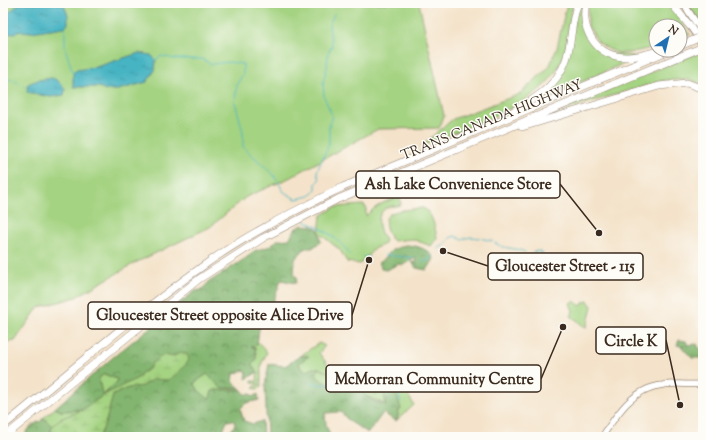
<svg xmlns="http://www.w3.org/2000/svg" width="706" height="440" viewBox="0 0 706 440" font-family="'Sorts Mill Goudy',serif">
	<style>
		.green { fill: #a4d381; stroke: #707e50 }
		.forest { fill: url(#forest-crowns); stroke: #5f7046 }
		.wetland { fill: url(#wetland-marsh); stroke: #707e50 }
		.water { fill: url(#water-ripples); stroke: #416f70 }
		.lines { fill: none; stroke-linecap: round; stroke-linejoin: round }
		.stream { stroke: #47b4c3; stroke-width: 1 }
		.secondary-casing { stroke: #988674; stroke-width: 7 }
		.primary-casing { stroke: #988674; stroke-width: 8 }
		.highway-casing { stroke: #988674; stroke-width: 8 }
		.secondary { stroke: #fff; stroke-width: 5.5 }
		.primary { stroke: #fff; stroke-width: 6 }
		.highway { stroke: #fff; stroke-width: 7 }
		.highway-bridge-casing { stroke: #988674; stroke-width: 8; stroke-linecap: butt }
		.highway-bridge { stroke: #fff; stroke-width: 7 }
		.labels { text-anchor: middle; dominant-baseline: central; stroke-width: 3; stroke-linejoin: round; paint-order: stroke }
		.street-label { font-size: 14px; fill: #3b2a1e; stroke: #fdfcf7 }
		.leader { fill: none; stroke: #3b2a1e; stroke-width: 1.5 }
		.callout-dot { fill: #3b2a1e; stroke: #fdfcf7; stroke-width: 1.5 }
		.callout { fill: #fdfcf7; stroke: #3b2a1e; stroke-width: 1.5 }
		.callout-label { font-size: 15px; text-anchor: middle; font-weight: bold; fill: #3b2a1e }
	</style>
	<defs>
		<pattern id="forest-crowns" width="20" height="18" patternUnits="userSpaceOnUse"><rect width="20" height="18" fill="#83b56f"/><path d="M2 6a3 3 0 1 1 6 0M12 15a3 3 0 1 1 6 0" fill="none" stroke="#6c935b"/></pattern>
		<pattern id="wetland-marsh" width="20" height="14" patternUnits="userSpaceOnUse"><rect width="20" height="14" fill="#a4d381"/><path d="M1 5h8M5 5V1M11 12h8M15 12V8" fill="none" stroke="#8eb56f"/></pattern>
		<pattern id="water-ripples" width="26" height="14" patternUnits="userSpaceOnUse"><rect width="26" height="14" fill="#47b4c3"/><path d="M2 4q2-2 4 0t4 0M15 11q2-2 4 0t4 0" fill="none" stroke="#3c939e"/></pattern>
	</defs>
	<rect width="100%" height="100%" fill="#fdfcf7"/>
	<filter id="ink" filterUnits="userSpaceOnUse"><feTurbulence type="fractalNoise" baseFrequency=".025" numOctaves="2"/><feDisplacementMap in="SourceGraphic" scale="8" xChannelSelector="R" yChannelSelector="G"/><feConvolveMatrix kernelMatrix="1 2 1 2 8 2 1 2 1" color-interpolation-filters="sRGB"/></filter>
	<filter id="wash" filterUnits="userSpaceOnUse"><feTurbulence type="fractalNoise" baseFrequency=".012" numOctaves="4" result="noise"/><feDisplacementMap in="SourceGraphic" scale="16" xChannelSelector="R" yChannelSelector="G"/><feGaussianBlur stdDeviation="0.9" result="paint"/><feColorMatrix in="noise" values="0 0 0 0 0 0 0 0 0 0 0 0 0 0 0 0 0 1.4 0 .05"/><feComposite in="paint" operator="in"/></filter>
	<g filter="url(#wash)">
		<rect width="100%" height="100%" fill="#f4e3ca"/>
		<path class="green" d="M3,3h416l25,113 -5,12 -61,1 -89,49 -43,19 -36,30 -75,36 -59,34 -38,11 -23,33 -12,2z
			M567,3h7c-7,19 -4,41 -13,59 -18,44 -98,66 -140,84l32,-27 67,-25 29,-27 8,-19z
			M579,3h4l-2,11 2,11 6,14 18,14 31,4 -102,45 9,-8 16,-17z
			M588,3h81l21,32 -10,3v-12h-24v21l-27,6h-11l-10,-4 -10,-7 -10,-16z
			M686,3h17v23z
			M702,51l1,33 -13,-4h-25l-125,37z
			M400,197l1,8c-4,1 -11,1 -15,3 -12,8 -7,23 -1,32l-2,5 -8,3 -15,16 -13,-2 -7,-12 -21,-17 2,-17 14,-9 28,-2 3,2v9c9,-10 21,-16 34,-19z
			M423,208c10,5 12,20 14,30l-6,8 -19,-7 -19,2 -2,-2c-17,-31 8,-28 32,-31z
			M574,301l7,5 3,-4 4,-1 4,5 -5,21c-7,-1 -9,-8 -16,-10l2,-6 -3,-8z
			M258,342l9,10 -6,13v22l-4,2 -4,-1 6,-4 -7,-1v-2h6l-1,-3 1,-6 -6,-7c6,-8 4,-8 3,-17l-4,-2 6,-1z
			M319,343l6,3 -6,7 15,20 23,1 7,-3v5l4,5 6,1 -5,3 5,4c-8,0 -14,-8 -22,-11 -11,-4 -23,-3 -33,-10l-12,3 -6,-2 -2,-6 9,-7h-8z
			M104,374l13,5v3l-15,14 -3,-18z
			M207,374l14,14h19l2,2 -31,4v4l-3,1 -9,-8 -5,-8z
			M392,374l11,2 3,16 8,13 -18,16c4,-10 6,-18 -2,-26l2,-5h-4l-2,-5 -4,2 -1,-3 3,-4 -1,-2z
			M362,391l19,3 4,-3 1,14 -22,-10z
			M55,408l6,3 21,-1 -22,9 -8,7 -6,-6 -4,-1z"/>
		<path class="forest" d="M302,225l10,1 6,3 3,13 -9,6h-7l-10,11 -1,16 3,2 -1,6 -15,-3 -10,28 -12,21 -2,16 -6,1 4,2c1,9 3,9 -3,17l6,7 -12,7 1,-7 -3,-2 -10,4 -1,8 7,6h-19l-14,-14 -13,9 5,8 10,8 1,-1 2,-7 3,-1h27l3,4h6l2,3 5,-3 1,6 -13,3 -6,6 4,12 9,3 9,-3 1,16h-35l7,-13 -2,-4 -6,1 -4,10 1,6h-125l6,-13 8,-29 15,-7 14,-2 11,-7 14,1 6,-23c-20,-3 -18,11 -33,17v3l-36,18 13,-13v-3l-13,-5 -5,4 3,18 -20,14 -21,1 -6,-3 56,-49 84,-68 6,-1 8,-8 37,-24 8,-7 17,-5 6,-6 12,-1 7,-11z
			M405,245c11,0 25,4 29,14l-7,11 -11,-2 -5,-7 5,3 -1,-6 -12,7 -4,-1 -13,6 -5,-1v-3l-3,-3 5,-3 9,-10z
			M679,340l7,1 2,4 9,-1 2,4 4,3v7h-11l-11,-12 -4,-1z
			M300,356h9l-10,7 2,6 6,2 6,-3h6l-1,4 4,8 5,4 28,-1c6,11 18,20 31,22l-2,-10 2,-8 4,-2 2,5 3,-1 1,1 -2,5 3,1 4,13 -2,1 -3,11 -13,-8 -15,20 -19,-12 -8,-9 -16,1 1,12 5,12h-64l-2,-52 4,-21 16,2z
			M42,419l4,1 6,6 -3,11h-31l4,-2 3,1c2,-7 10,-14 17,-15z"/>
		<path class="wetland" d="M181,352l6,2 2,6 -7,9 -9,8 -6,3 -14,-1 -11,7 -14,2 -15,7 -8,29 -6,13h-48l1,-11 8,-7 22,-9 22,-15 36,-18v-3l9,-5 4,-7 11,-7 9,2z
			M319,368c14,9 30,7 42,17l5,-1 5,5 14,-5 1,3 -1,4c-10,7 -24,1 -30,-8l-28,1 -12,-9z"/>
		<path class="water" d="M21,3h42l5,12v9l-4,3 -33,5 -10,-1 -10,3 -7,-3c-4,-13 7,-21 17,-28z
			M139,53l12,2 5,5 -1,10 -8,12 -29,8h-12l-7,-3h-26v-14l4,-3 19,-3z
			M52,78c6,2 10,6 13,11l-1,6 -13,2 -24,-5 1,-8 10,-4z"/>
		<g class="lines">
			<path class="stream" d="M65,27v21l8,25
				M155,60l6,-4 14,3h27l9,5 18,-2 14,2v10l-6,10 -2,18 8,30v15l30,27 11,18 12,7 14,-3 6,-7v-6l3,-3 -2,-9 12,-27v-17l3,-12 -8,-18 -1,-15 4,-15 1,-14 4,-7 -3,-21 5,-11
				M3,78l9,2
				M15,81l12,6
				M305,221c21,9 31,16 45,33
				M495,243c11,7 19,4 30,9
				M437,249l9,-5 4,-6 5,-2 6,3 10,-2 9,1 12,3
				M533,252l6,-1 5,4
				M385,255l30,3
				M363,257h6
				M422,261h6l4,-6
				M397,377l-1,6 5,19
				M310,382l12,3 18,-4 14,1 15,8 10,2 13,-9h4"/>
		</g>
	</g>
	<g filter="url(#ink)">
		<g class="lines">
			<defs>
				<path id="secondary" d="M602,437c15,-23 31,-49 61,-52 13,-2 27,0 40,-1"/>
				<path id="primary" d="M683,3l20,30
					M688,23l15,22"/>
				<path id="highway" d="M586,3c-6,28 11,55 42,54 11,0 23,-4 33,-7
					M671,3l19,23
					M512,112c27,-15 52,-31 57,-64 3,-15 3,-30 9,-45
					M522,127l137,-41 28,-3 16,6
					M3,426c66,-53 131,-111 200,-160 44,-32 92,-55 140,-79l327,-137
					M4,437l195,-158 64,-41 75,-39 365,-152"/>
			</defs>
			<use href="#secondary" class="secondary-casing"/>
			<use href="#primary" class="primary-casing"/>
			<use href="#highway" class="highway-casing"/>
			<use href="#secondary" class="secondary"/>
			<use href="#primary" class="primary"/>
			<use href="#highway" class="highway"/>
			<defs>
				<path id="highway-bridge" d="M680,46l23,-10"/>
			</defs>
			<use href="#highway-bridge" class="highway-bridge-casing"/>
			<use href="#highway-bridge" class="highway-bridge"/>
		</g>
	</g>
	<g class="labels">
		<g class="street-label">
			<text transform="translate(492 121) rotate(-22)">TRANS CANADA HIGHWAY</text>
		</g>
	</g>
	<path class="leader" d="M599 233L560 184M443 251L488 266M369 260L352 315M680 405L666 340M563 327L541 379"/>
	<g class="callout-dot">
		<circle cx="599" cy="233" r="4"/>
		<circle cx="443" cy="251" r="4"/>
		<circle cx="369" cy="260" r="4"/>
		<circle cx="680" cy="405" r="4"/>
		<circle cx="563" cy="327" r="4"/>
	</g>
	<g class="callout">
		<rect x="356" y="171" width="204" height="27" rx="4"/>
		<rect x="488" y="253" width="155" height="27" rx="4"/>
		<rect x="88" y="302" width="264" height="27" rx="4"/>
		<rect x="596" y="327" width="70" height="27" rx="4"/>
		<rect x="326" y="365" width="215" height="27" rx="4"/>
	</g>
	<g class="callout-label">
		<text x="458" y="189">Ash Lake Convenience Store</text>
		<text x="565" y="271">Gloucester Street - 115</text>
		<text x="220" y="320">Gloucester Street opposite Alice Drive</text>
		<text x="631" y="346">Circle K</text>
		<text x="434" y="384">McMorran Community Centre</text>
	</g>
	<rect width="706" height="440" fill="none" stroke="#fdfcf7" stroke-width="16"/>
	<g transform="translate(668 38) rotate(35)"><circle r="19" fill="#fdfcf7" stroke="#afa8a0"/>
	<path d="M0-3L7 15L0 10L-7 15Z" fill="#1f6fb2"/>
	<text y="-6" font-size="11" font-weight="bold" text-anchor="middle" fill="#3b2a1e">N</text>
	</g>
</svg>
